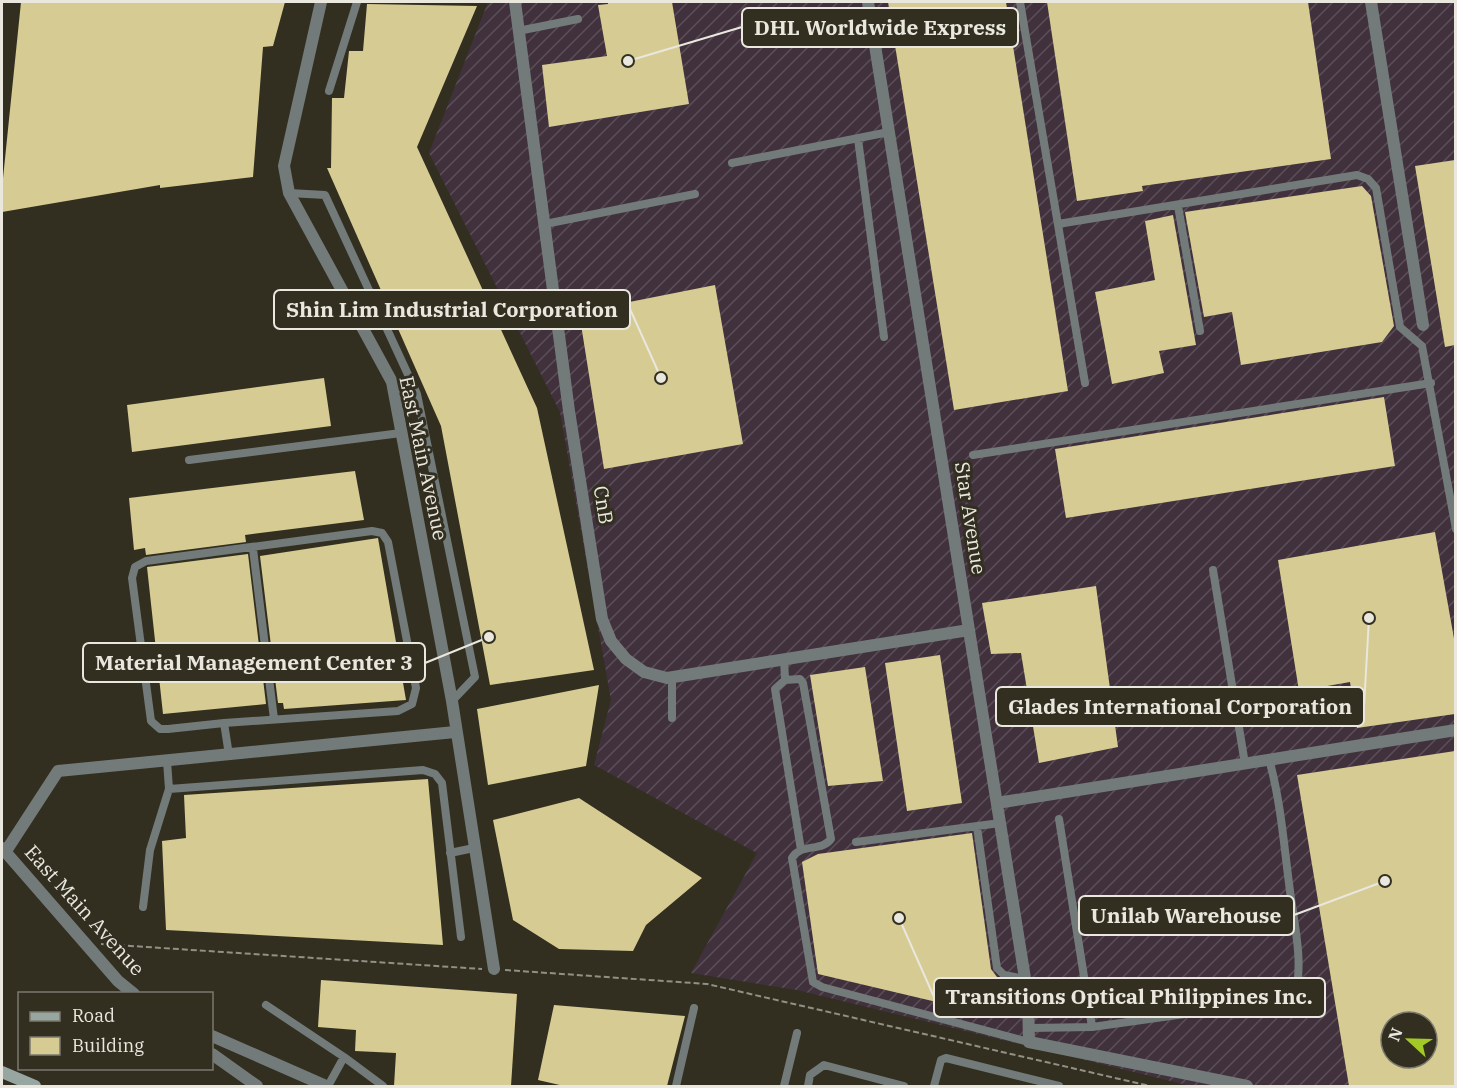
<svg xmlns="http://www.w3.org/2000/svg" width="1457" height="1088" viewBox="0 0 1457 1088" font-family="'IBM Plex Serif',serif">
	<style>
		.industrial { fill: url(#industrial-furrows); fill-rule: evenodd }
		.building { fill: #d6cb92; fill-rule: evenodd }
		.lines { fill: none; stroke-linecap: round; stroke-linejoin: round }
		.path { stroke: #929084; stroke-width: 2; stroke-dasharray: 6 3; stroke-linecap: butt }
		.service { stroke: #727b79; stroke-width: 8 }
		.minor { stroke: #727b79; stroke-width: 12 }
		.secondary { stroke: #98a6a2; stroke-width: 12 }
		.labels { text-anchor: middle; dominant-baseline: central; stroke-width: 6; stroke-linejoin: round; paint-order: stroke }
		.street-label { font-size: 20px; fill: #e9e7de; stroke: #322f21 }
		.leader { fill: none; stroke: #e9e7de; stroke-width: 2 }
		.callout-dot { fill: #e9e7de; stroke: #322f21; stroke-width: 2 }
		.callout { fill: #322f21; stroke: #e9e7de; stroke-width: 2 }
		.callout-label { font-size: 21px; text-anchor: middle; font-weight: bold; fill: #e9e7de }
	</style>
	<defs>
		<pattern id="industrial-furrows" width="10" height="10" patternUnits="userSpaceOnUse" patternTransform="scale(1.5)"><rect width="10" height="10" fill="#41313d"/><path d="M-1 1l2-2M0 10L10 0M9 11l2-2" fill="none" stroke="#5c4f59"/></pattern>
	</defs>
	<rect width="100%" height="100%" fill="#322f21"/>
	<path class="industrial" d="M488,2h967v1084h-183l-9,-2 -1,2h-71l-394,-96 -106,-17 66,-120 -163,-88 17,-65 -51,-288 -131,-259zM1391,1022h36v36h-36z"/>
	<path class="building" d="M21,2h264l-12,44 -10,1 -10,130 -93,11v-3l-158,27v-24z
		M608,2h64l17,102 -140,23 -7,-62 65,-9 -9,-51 10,-1z
		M888,2h118l62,389 -114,19z
		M1047,2h261l23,157 -189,27 1,5 -66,10z
		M367,4l110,2 -60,141 120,261 57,262 -104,15 -49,-259 -114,-258h4l1,-70h12l5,-47h14z
		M1455,160v185l-10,2 -30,-181z
		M1362,186l9,10 23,130 -12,16 -141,23 -9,-53 -28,5 -19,-105z
		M1173,215l23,130 -37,6 5,22 -52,11 -17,-92 60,-12 -10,-59z
		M715,285l28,159 -139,25 -25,-157z
		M324,378l7,48 -199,26 -5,-47z
		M1384,397l11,69 -329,52 -11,-69z
		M355,471l9,49 -119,15 1,7 -100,13 -1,-7 -11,2 -5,-52z
		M1435,532l20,112v70l-98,14 -7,-46 -51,9 -21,-131z
		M378,538l28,162 -122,9 -1,-6h-5l-18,-147z
		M248,554l18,150 -103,10 -16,-147z
		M1096,586l22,161 -79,16 -18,-110 -30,1 -9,-51z
		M940,655l22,148 -55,8 -22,-148z
		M865,667l18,114 -55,5 -18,-111z
		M599,685l-13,81 -98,19 -11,-76z
		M1455,751v335h-106l-52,-311zM1391,1022h36v36h-36z
		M428,779l15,166 -277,-15 -4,-89 24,-3 -2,-43z
		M579,798l123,80 -56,47 -13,26 -74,-2 -46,-29 -20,-100z
		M972,833l19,136 6,8 5,30 -40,1 -144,-34 -16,-112 16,-8z
		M321,980l196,14 -6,92h-117l2,-33 -41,-2 1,-21 -38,-3z
		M554,1005l131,11 -18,70h-103l-26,-6z"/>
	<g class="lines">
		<path class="path" d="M101,944l381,25
			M505,970l202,14 443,102"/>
		<path class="service" d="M1020,2l65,381
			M518,31l60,-12
			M329,91l28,-89
			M858,139l26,198
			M732,163l157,-31
			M289,193l36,2 92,199 58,283 -23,24
			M1178,206l22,125
			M545,224l150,-30
			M1058,224l299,-49 11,4 8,9 24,139 22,19 34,183
			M973,455l458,-72
			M189,460l212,-27
			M253,549l21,170
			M1213,570l32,194
			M784,658l1,22
			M672,678v40
			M224,723l174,-12 14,-7 4,-16 -28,-146 -6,-9 -10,-2 -226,30 -11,6 -3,11 19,143 9,8h8l56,-6 5,32
			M169,789l254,-19 12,4 7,9 19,154
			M1059,819l33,208
			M977,827l20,141 7,7 21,4
			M856,842l144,-19
			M801,850l-26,-161 10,-9 15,-1 3,4 28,156c-9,13 -31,4 -39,19l21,124 9,5 207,55
			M450,853l24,-5
			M143,907l7,-57 19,-61 -2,-28
			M266,1005l78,52
			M1031,1028l61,-1 193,-27 11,-9c7,-32 -2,-68 -6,-100 -6,-44 -9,-89 -21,-132
			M328,1086l16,-29 39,29
			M676,1086l18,-78
			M784,1086l13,-53
			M808,1086l2,-11 14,-10 80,21
			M934,1086l7,-26 5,-2 113,28"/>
		<path class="minor" d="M321,2l-37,164 5,27 103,189 60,319 42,268
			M515,2l54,409 33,208 9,22 15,18 18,13 23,6 302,-48
			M868,2l160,995 1,45 218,44
			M1371,2l52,323
			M997,803l459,-73
			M2,848l116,133 16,13
			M6,851l52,-80 397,-39
			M212,1036l114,50
			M212,1054l45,32"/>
		<path class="secondary" d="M2,1072l33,14"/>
	</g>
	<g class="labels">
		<g class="street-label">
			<text transform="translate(424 458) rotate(78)">East Main Avenue</text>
			<text transform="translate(604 505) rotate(81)">CnB</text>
			<text transform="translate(971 518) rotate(81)">Star Avenue</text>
			<text transform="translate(85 910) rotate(48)">East Main Avenue</text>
		</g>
	</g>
	<path class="leader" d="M628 61L742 27M661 378L630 309M489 637L425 663M1369 618L1364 707M1385 881L1294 915M899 918L934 997"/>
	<g class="callout-dot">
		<circle cx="628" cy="61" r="6"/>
		<circle cx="661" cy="378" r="6"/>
		<circle cx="489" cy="637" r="6"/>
		<circle cx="1369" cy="618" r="6"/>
		<circle cx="1385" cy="881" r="6"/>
		<circle cx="899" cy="918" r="6"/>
	</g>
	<g class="callout">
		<rect x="742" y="8" width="276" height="39" rx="6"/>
		<rect x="274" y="290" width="356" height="39" rx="6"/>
		<rect x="83" y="643" width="342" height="39" rx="6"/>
		<rect x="996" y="687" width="368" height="39" rx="6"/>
		<rect x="1079" y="896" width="215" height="39" rx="6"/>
		<rect x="934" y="978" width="391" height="39" rx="6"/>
	</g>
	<g class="callout-label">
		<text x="880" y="35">DHL Worldwide Express</text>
		<text x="452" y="317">Shin Lim Industrial Corporation</text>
		<text x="254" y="670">Material Management Center 3</text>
		<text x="1180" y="714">Glades International Corporation</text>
		<text x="1186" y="923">Unilab Warehouse</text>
		<text x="1129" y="1004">Transitions Optical Philippines Inc.</text>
	</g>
	<rect width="1457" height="1088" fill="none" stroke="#e9e7de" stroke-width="6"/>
	<rect x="18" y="992" width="195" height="78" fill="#322f21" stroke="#7b796d" stroke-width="1.5"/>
	<rect x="30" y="1012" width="30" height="9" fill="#98a6a2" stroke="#7b796d" stroke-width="1.5"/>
	<text x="72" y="1022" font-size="18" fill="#e9e7de">Road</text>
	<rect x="30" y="1037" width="30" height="18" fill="#d6cb92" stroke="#7b796d" stroke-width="1.5"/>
	<text x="72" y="1052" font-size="18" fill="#e9e7de">Building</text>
	<g transform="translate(1409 1040) rotate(292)"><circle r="28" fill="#322f21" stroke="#7b796d" stroke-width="1.5"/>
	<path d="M0-4.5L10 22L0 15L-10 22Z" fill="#a3c926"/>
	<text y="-9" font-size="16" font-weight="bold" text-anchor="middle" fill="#e9e7de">N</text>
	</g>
</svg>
